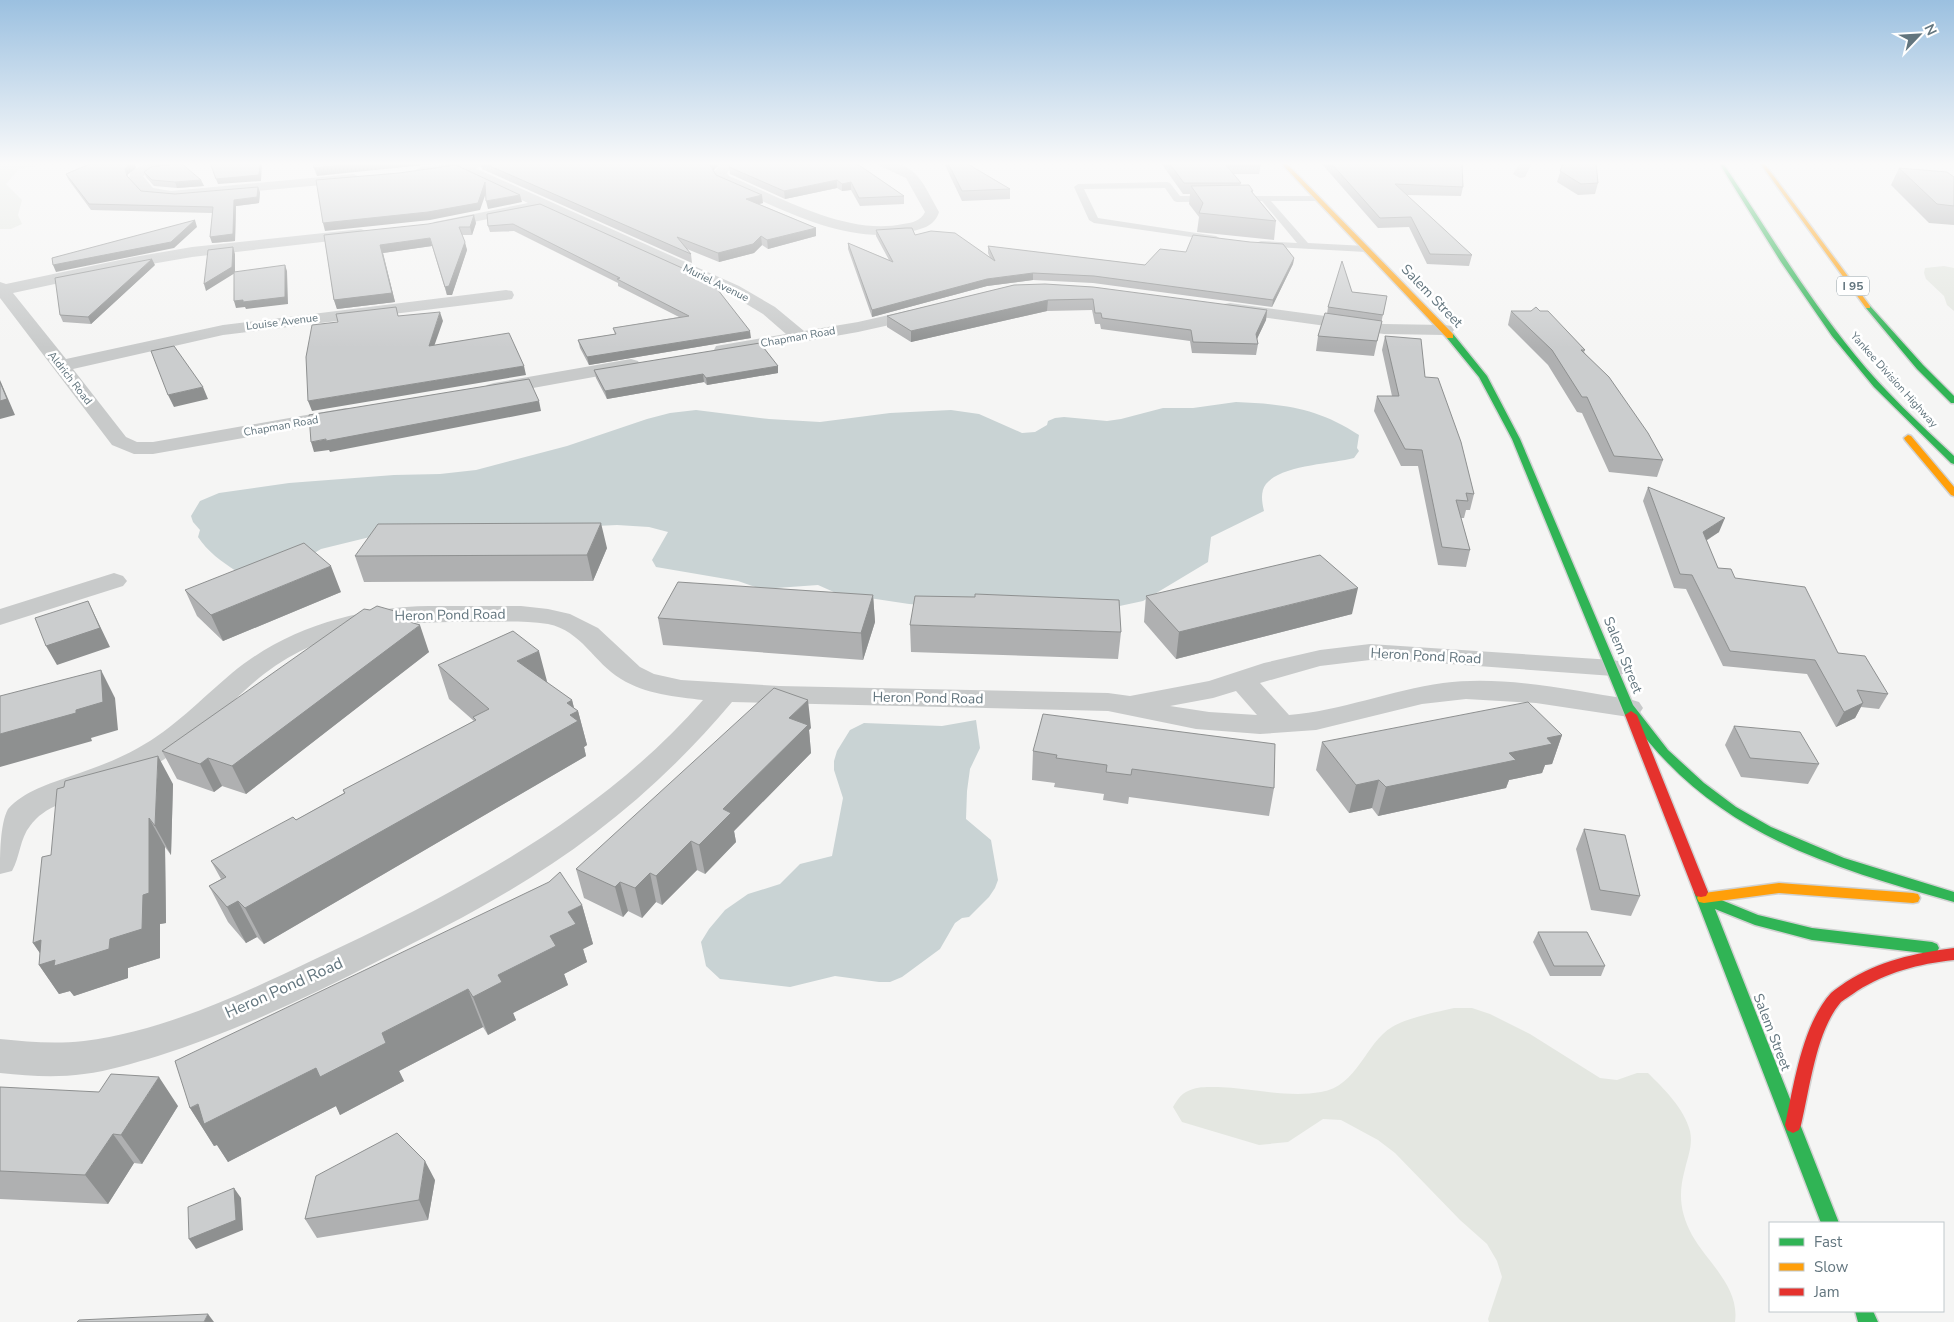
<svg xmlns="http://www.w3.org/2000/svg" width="1954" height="1322" viewBox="0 0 1954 1322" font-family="'Nunito Sans',sans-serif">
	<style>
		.green { fill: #e4e7e1 }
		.water { fill: #c9d3d4 }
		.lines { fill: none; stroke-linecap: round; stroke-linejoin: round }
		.fast-casing { stroke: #d1d2d2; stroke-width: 3 }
		.slow-casing { stroke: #d1d2d2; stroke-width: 3 }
		.jam-casing { stroke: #d1d2d2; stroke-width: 3 }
		.lane { fill: #c8caca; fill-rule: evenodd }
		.street { fill: #c8caca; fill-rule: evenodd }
		.fast { fill: #30b455; fill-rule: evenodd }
		.slow { fill: #ff9f0a; fill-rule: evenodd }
		.jam { fill: #e5322d; fill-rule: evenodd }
		.wall { fill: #afb0b1 }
		.shaded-wall { fill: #8e9090 }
		.building { fill: #cbcdce; stroke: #8e9090 }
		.labels { text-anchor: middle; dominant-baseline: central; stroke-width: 5; stroke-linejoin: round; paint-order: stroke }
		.far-street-label { font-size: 11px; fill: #62757e; stroke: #fff }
		.shield { fill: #fff; stroke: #919ea5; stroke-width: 1 }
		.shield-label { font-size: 12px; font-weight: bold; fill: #62757e }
		.street-label { font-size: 14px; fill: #62757e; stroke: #fff }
		.near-street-label { font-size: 16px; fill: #62757e; stroke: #fff }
	</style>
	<rect width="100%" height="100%" fill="#f5f5f4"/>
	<path class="green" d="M0,163h52l-33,6 -13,15 16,16 -4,15 4,9 -11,5h-11z
		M1944,266l10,2v43l-7,-6 -3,-9 -18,-17 -2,-6 1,-5z
		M1454,1008h18l18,6 40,20 70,44 17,2 20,-7h11c16,16 36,35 42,58 3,14 -2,25 -5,38 -7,25 -5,43 7,66 15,27 48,52 43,87h-246l-1,-3 14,-42 -5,-16 -10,-17 -27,-24 -65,-67 -17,-13 -37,-20 -18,-1 -35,23 -29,3 -77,-23 -9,-15c4,-7 8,-13 15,-16 9,-5 21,-4 30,-4 33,1 70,11 103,5 37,-6 44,-49 71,-65 14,-9 45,-15 62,-19z"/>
	<path class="water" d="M1236,402c48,2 82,6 123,33l-2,13 2,3 -5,7c-23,6 -73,7 -88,26 -6,8 -4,18 -2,27l-53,26 -3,25 -65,39 -42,9 -145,-2 -47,-4 -73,-11 -18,-8 -57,4 -23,-8 -82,-14 -4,-7 16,-28 -19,-5 -32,-2 -247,12 -49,12 -15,9 -70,13c-14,-9 -29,-20 -38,-34l2,-7 -7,-8 -2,-6 9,-15 19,-8 70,-10 105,-8 46,-1 36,-4 91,-24 80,-27 23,-6 26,-3 73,9 51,3 70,-9 61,-3 28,4 43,19 13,-1 12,-7 1,-4 7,-3 9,-1 43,4 14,-2 42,-11h30z
		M976,720l4,28 -10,21 -3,22 -1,28 25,21 7,40 -3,8 -6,9 -20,20 -7,1 -7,5 -15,26 -38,28 -12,5h-11l-44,-6 -45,11 -70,-8 -14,-13 -5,-24 8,-13 16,-19 23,-16 32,-10 20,-20 32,-8 11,-58 -9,-28v-9l3,-10 13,-21 14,-7 78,3z"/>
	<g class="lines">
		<defs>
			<path id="fast" d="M1719,163h4c43,65 83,132 132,192 30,37 65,69 99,101v8l-3,-1 -77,-76 -42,-51 -51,-74z
				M1866,306h4l53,59 31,31v7h-3l-34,-34 -51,-61z
				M1447,334h6l34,42 33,63 113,266 35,45 36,33 32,24 35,20 73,31 110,34v10c-129,-36 -242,-70 -323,-183l-6,-4 -113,-276 -33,-62 -32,-39z
				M1701,887l5,1 3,7 49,20 54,13 120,14 5,2 2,4 -2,4 -5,2 -120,-14 -57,-15 -40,-16 124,314h-18l-125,-325 -2,-6 2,-4z
				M1855,1311h18l5,11h-20z"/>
			<path id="slow" d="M1281,163h5l167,171v4h-6z
				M1760,163h4l106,143v2h-4z
				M1908,435l3,1 43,51v9l-3,-1 -46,-55 -1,-2z
				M1779,883l134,10 5,1 2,4 -2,4 -5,1 -134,-10 -75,10 -5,-1 -2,-4 2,-4 5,-1z"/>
			<path id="jam" d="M1631,711l6,4 71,177 -2,4 -5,1 -5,-1 -2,-4 -69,-177z
				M1954,948v12c-36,4 -67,12 -97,31 -5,4 -11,7 -16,11 -25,29 -31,86 -40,123l-2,5 -6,3 -6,-3 -2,-5c9,-40 17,-100 46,-132 4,-4 10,-7 15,-11 33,-21 69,-29 108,-34z"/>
		</defs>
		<use href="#fast" class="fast-casing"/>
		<use href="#slow" class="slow-casing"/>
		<use href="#jam" class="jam-casing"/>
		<path class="lane" d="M1167,182l3,1 10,13h139v4l-3,1h-45l37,42 58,3 5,3 -5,3 -108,-6v-4l3,-1 36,2 -35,-42 -85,1 -3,-1 -9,-13 -81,1 14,29 118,18 5,3 -2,2 -125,-18 -5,-3 -15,-33 4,-3z"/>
		<path class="street" d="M155,163h24l-1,3 -26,5 -9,5 10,12 18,3 183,-17 7,4 -7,4 -183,17 -27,-4 -15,-17 2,-7 12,-6z
			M456,163h33l-1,3 -13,2 264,118 36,21 29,24 54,-9 66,-15 6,1 3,4 -3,4 -72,16 -135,24 -7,-2 -2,-4 2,-4 70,-12 -23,-20 -35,-21 -187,-85 -102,21 -5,-1 -2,-3 2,-3 94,-19 -70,-33 -37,5 -7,-4 7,-4z
			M722,163h13l-8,10 2,3c51,21 118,60 174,48 8,-1 18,-3 22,-12l-19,-34 -26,-12 -1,-3c37,-4 44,21 60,49 -4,14 -17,17 -30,20 -66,14 -131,-26 -190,-50l-6,-9z
			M1520,163h12l-7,14 -5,1 -7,-4z
			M361,229l5,2 3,3 -3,3 -174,20 -58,10 -121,26 53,66 157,-34 283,-35 6,1 2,4 -2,4 -6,1 -283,35 -150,34 53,68 11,5h16l193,-34 7,2 3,4 -3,4 -7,2 -193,34h-19l-22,-9 -112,-147v-16l6,2 128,-27 58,-10z
			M1230,303l154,21 61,1 6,1 3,4 -3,4 -6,1 -61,-1 -160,-22 -3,-4 3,-4z
			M631,359l7,2 2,4 -2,4 -144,26 -7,-2 -3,-4 3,-4 7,-2z
			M114,573l9,3 4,5 -4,5 -123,39v-16z
			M429,606h92l27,3 22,5 28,14 42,39 14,7 27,6 98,6 329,7 22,3 79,-15 55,-18 56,-13 50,-6 243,16 10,2 4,6 -4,6 -10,2 -190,-14 -53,-2 -50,6 -60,17 29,32c52,-4 102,-25 154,-32 61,-8 125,7 186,16l10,3 4,6 -4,6 -10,3 -93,-14 -70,-4 -44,5 -106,26 -56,4 -64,-5 -88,-18 -376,-9c-41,49 -87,93 -137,131 -66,51 -141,90 -215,127 -72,37 -145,72 -222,96 -24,7 -49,15 -74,18 -28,4 -55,2 -84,-1v-34c28,3 55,5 84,2 79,-10 156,-46 227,-80 143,-67 286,-140 392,-261 -27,-3 -58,-6 -82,-21 -27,-16 -39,-48 -73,-55 -27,-4 -54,-2 -81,-2 -75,0 -140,4 -203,52 -35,28 -63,63 -101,86 -22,14 -46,23 -70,32 -22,8 -49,14 -63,34 -10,12 -10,31 -18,45l-12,3c0,-20 0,-50 8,-65 16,-18 41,-25 63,-33 23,-8 46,-16 67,-28 35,-19 63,-49 94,-75 54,-45 127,-66 197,-67zM1236,691l21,24 -48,-3 -39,-6 43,-8z"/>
		<use href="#fast" class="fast"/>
		<use href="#slow" class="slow"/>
		<use href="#jam" class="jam"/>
	</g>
	<path class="wall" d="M92,163h42l2,5 -9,7 1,2 13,14 34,3 85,-2 -1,11 -23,3 -1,35 -23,2v-30l-121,-3 -23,-31 -2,-5z
		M480,163h241l-8,7 3,5 47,28 -4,1 57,24v8l-48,13 -6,-4 -8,8 -35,9 -32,-13 4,5 1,9 -210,-94z
		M856,163l48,33v8l-44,2 -9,-16 -9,1 -5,-3 -52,11 -55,-25 -1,-7z
		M944,163h22l44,26v10l-48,2z
		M1161,163h99l1,1 -2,10h-26l8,9 -1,2 13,6v2l23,28 -2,19 -77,-8 2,-15 -10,-13 1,-10h-7z
		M1321,163h141l1,24 -2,9 -55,-1 66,60 -3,11 -42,-2 -18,-37 -31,1z
		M1563,163h33l2,20 -3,11 -17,1 -21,-13z
		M1899,168l55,9v48l-25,-2 -38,-38z
		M144,172l57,8 3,6 -27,2 -23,-2 -8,-9z
		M540,204l211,134 -162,27 -9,-17 -2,-8 37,-6 -2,-6 66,-11 -61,-31v-3l-104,-52 -24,1 -2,-6z
		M476,223l-4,12h-10l5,15 -15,45h-5l-15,-49 -49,7 12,49 -58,7 -3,-9 -10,-65z
		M876,230l39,5 75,23 -2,-5v-7l157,19 41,-13 108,6 -1,6 -21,43 -179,-24 -60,-3 -46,6 -115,31 -24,-68v-6l41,17 -13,-24z
		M155,265l-64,59 -28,-2 -3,-7z
		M1014,285l253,25 -1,10 -9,19 1,5 -2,11 -64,-2 -2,-12 -89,-12 -1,-5h-5l-3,-14 -45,1 -136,31 -24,-15v-11z
		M1352,292l35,4 -13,60 -58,-5 2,-15 9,-22 1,-7z
		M1511,311l74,39 -1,2 79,108 -6,17 -48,-5 -27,-59 -5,-1 -29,-47 -40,-40z
		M1385,336l40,41 49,117 -4,16h-4l-2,8h-3l9,32 -4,17 -28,-2 -20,-99h-17l-27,-55 3,-15h15l-10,-46z
		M778,366v7l-71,12 -3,-3 -97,17 -11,-21 -2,-8z
		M1648,487l71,45 -13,9 12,27 17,10 103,75 50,41 -9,15 -18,-2 -6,11 -19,9 -29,-53 -84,-8 -37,-77 -12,-1 -31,-87z
		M607,548l-14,33 -229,1 -9,-26z
		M185,590l156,2 -118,49 -26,-25z
		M873,595l2,27 -12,38 -200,-15 -5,-27z
		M1146,596l206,18 -176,45 -32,-37z
		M408,621l21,31 -183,142 -24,-8 -8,6 -37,-13 -15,-28z
		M910,625l211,7 -3,27 -207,-7z
		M438,665l109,18 25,17 2,8 4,3 9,34 -3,2 2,9 -322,188 -7,-7 -11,6 -18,-21 -19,-36 12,-7 -10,-18 85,-41 48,-27 -1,-3 131,-69 -25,-22z
		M1734,726l85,38 -11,20 -67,-7 -16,-32z
		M811,728l-2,2 2,23 -77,78 2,11 -31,32 -8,-4 -35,35 -6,-3 -14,16 -14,-7 -5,6 -39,-19 -8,-29z
		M1562,735l-10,29 -7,1 -3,8 -33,7 -3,8 -128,28 -6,-8 -23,5 -33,-43 6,-28z
		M1033,751l241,37 -5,28 -140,-19 -1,7 -25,-4 1,-6 -50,-7 1,-4 -23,-3z
		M173,784l-2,71 -6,-8 1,76 -6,1v34l-32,10v10l-54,18 -4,-5 -11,3 -20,-29 1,-12 -7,-10 18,-88z
		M1584,829l56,67 -9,20 -40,-6 -15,-61z
		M582,905l11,39 -10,5 4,13 -23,12 4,11 -55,28 3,7 -28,15 -5,-8 -84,44 5,10 -64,34 -4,-9 -108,56 -11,-17 -3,1 -24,-38z
		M1538,932l67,34 -4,10h-51l-17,-34z
		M0,1087l178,19 -36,58 -8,-1 -26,41 -108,-5z
		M435,1180l-7,40 -111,18 -12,-19z"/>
	<path class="shaded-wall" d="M132,163h2l2,5 -9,7 3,7 -5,-13z
		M260,163h2l-1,18 -43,3 -2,-5z
		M368,163h75l-126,13 -3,-8z
		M713,163h8l-10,10 -1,-8z
		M201,180l3,6 -27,2 -2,-6z
		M837,180v8l-52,11 -1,-8z
		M485,182l2,8 -7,20 -50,10 -105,11 -2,-8z
		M851,182v8l-9,1v-7z
		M258,187l2,5 -1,11 -23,3 -1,35 -23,2 -2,-6 24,-37z
		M520,195l2,7 -34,7 -2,-8z
		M762,195l1,8 -16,4 -1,-8z
		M474,215l2,8 -4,12 -2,-8z
		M195,220l2,7 -23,21 -118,24 -3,-7z
		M816,228v8l-48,13 -1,-9z
		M761,236l1,9 -8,8 -35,9 -1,-9z
		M430,238l2,8 -49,7 12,49 -58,7 -3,-9 46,-55z
		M465,242l2,8 -15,45h-5l-2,-8z
		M233,247l2,7v19l-29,18 -2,-7z
		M1294,258l-1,6 -21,43 1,-7z
		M152,259l3,6 -64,59 -3,-7z
		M285,265l2,6 1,33 -42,5 -1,-2 -9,1 -2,-7z
		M1033,273v7l-46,6 -115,31v-7l115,-31z
		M1048,300l-1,11 -136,31v-11z
		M1267,310l-1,10 -12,25 2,-11z
		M440,312l3,9 -12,34 -2,-9z
		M750,331l1,7 -162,27 -2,-8z
		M524,366l2,9 -214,36 -4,-10z
		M778,366v7l-71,12 -1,-7z
		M703,374l1,8 -97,17 -2,-8z
		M0,380l15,35 -15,4z
		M203,387l5,12 -34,8 -6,-12z
		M539,401l2,10 -211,41 -1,-2 -15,2 -3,-10z
		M1725,518l-6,14 -22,14 6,-14z
		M601,523l6,25 -14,33 -6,-26z
		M331,566l10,26 -118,49 -12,-26z
		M1358,588l-6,26 -176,45 3,-27z
		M873,595l2,27 -12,38 -2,-27z
		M88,601l22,46 -53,18 -11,-19z
		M405,614l6,18 9,-7 9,27 -183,142 -14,-28z
		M539,651l9,34 -31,-24z
		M101,670l14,28 3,32 -27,8 1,3 -92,26v-33l76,-24z
		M572,700l3,12 3,-1 9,34 -3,2 2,9 -322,188 -19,-36z
		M808,700l3,28 -2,2 2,23 -77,78 2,11 -31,32 -6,-29 24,-36 66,-91z
		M1863,703l-8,15 -19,9 8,-15z
		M1562,735l-10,29 -7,1 -3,8 -33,7 -3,8 -128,28 8,-29 123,-34 38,-15z
		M158,756l15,28 -2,71 -16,-29z
		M208,758l14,28 -8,6 -14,-28z
		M1379,780l-7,28 -23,5 7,-28z
		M149,818l16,29 1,76 -6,1v34l-32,10v10l-54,18 -4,-5 -11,3 -20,-29 7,-3 -13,-19 8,-3 69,-1 33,-44z
		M691,841l6,29 -35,35 -6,-29z
		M650,873l6,29 -14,16 -7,-30z
		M620,882l8,29 -5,6 -8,-30z
		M238,901l19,36 -11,6 -19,-36z
		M582,905l11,39 -10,5 4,13 -23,12 4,11 -55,28 3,7 -28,15 -15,-38 25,-22 52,-39 18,-24z
		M468,989l15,38 -84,44 5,10 -64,34 -4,-9 -108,56 -11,-17 -3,1 -24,-38 192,-75z
		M159,1077l19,29 -36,58 -21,-29z
		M113,1134l21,29 -26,41 -23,-29z
		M425,1161l10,19 -7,40 -9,-20z
		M234,1188l7,10 2,32 -47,19 -7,-10z
		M208,1314l6,8h-10z"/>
	<path class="building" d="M92,163h40l-7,6 2,7 14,15 34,3 83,-7 -1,10 -23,3 -1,34 -23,3 3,-30 -124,-3 -23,-30z
		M181,163l20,17 -26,2 -23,-2 -8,-8 7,-5z
		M210,163h50l-1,12 -43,4z
		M313,163h55l-54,5z
		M483,163h230l-3,2 6,10 46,20 -16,4 70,29 -49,12 -6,-4 -8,8 -35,9 -41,-16 14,17z
		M731,163h125l48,33 -45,2 -8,-16 -9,2 -5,-4 -53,11 -55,-24z
		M948,163h18l44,26 -48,2z
		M1169,163h91l1,1h-36l16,19h-57z
		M1331,163h131l1,24 -68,-3 77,71 -42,-1 -19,-37 -31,1z
		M1563,163h33l2,20 -17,1 -21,-13z
		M456,165l64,30 -34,6 -1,-19 -7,21 -50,9 -105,11 -7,-43 83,-7z
		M1899,168l48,4 7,5v29l-17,-2z
		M1249,185l4,6h-2l25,30 -77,-8 4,-10 -12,-17z
		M540,204l171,77 39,50 -163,26 -9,-17 38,-6 -3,-6 76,-12 -72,-37 3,-1 -107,-54 -25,2 -1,-12z
		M474,215l-4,12h-11l6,15 -16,44 -4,1 -15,-49 -50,7 12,48 -58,7 -10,-65 104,-11z
		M195,220l-24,22 -118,23 -1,-7z
		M906,228h6l3,7 16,-4 24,2 40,28 -7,-15 157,19 15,-16 26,3 7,-17 57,7 33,2 11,14 -21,42 -179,-24 -61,-3 -46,6 -115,31 -24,-67 45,19 -17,-32z
		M233,247l-1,20 -28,17 4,-34z
		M152,259l-64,58 -28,-2 -5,-37z
		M1342,261l10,31 35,4 -4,19 -55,-8z
		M285,265v32l-42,5v-2l-9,1v-29z
		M1045,284l48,3 174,23 -11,24 2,10 -65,-2 -2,-12 -89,-12 -1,-5h-6l-2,-14 -45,1 -137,31 -24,-15 127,-31z
		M396,307l2,9 42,-4 -11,34 80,-13 15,33 -216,35 -2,-44 6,-32 26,-3 -2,-8z
		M1536,307l4,4h8l37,39h-4l28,27 39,56 15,27 -49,-4 -27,-59h-5l-30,-47 -41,-39h20z
		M1325,313l57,8 -5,20 -59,-5z
		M1385,336l36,3 4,38 13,1 23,64 13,52 -8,-1 2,8 -12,-1 14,50 -28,-3 -20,-97 -17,-1 -28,-53h22z
		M760,343l18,23 -72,12 -3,-4 -98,17 -11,-21z
		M174,346l29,41 -35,8 -17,-44z
		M529,379l10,22 -213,40v-2l-15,3 -2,-27z
		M0,382l7,17 -7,2z
		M1648,487l77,31 -22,14 15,36 13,1 4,9 70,9 33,66 27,3 23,38 -31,-4 6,13 -19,9 -29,-52 -85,-9 -38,-76 -12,-1z
		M601,523l-14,32 -232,1 23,-32z
		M304,543l27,23 -120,49 -26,-25z
		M1320,555l38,33 -179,44 -33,-36z
		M678,582l195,13 -12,38 -203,-15z
		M975,594l144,6 2,32 -211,-7 5,-29 60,1z
		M88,601l12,27 -54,18 -11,-28z
		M377,606l28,8 -5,5 20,6 -188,141 -24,-8 -8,6 -38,-13 202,-142 6,1z
		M513,631l26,20 -22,10 55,39 -5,3 11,8 -8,4 8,6 -333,187 -7,-7 -11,6 -18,-21 17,-9 -15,-16 82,-44 3,3 49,-27 -2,-3 133,-70 -3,-3 16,-8 -51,-44z
		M101,670l2,32 -27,8v3l-76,21v-38z
		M774,688l34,12 -19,18 19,7 -85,84 8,4 -32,32 -8,-4 -35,35 -6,-3 -15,15 -15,-6 -5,5 -39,-18z
		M1528,702l34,33 -15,3 5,6 -43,9 7,7 -130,27 -7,-7 -23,5 -34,-43z
		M1043,714l232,30 -1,44 -142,-19 -1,6 -25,-3 1,-7 -51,-7 1,-3 -24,-4z
		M1734,726l66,6 19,32 -69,-6z
		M158,756l-3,70 -6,-8v75l-6,2 -1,34 -32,10 -1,10 -55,17 1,-6 -16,5 2,-25 -8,3 9,-86 9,-2 6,-66 7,-2 1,-6z
		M1584,829l41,6 15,61 -40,-6z
		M560,872l22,33 -14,7 8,12 -26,12 6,10 -58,29 4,7 -29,15 -5,-8 -86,44 4,10 -66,34 -4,-9 -112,56 -6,-20 -8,4 -15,-47 374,-179z
		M1538,932h49l18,34h-51z
		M111,1074l48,3 -38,58 -8,-1 -28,41 -85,-4v-84l99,5z
		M397,1133l28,28 -6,39 -114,19 11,-43z
		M234,1188l2,32 -47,19 -1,-32z
		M208,1314l-4,8h-127l2,-2z"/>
	<linearGradient id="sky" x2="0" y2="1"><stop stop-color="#9bc0e0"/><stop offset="0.47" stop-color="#fafafa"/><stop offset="1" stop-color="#fafafa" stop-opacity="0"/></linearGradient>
	<rect width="1954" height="348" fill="url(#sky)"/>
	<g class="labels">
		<g class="far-street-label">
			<text transform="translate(716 283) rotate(26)">Muriel Avenue</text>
			<text transform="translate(282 322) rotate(-7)">Louise Avenue</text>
			<text transform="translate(798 337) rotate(-10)">Chapman Road</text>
			<text transform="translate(70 378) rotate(52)">Aldrich Road</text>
			<text transform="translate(1894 380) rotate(48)">Yankee Division Highway</text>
			<text transform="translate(281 426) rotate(-10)">Chapman Road</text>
		</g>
		<rect class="shield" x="1837" y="276.5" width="32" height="19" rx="4"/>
		<g class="shield-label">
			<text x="1853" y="286">I 95</text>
		</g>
		<g class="street-label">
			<text transform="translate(1432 296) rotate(46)">Salem Street</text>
			<text transform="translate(450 615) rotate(-1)">Heron Pond Road</text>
			<text transform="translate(1623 655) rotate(68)">Salem Street</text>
			<text transform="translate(1426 656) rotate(3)">Heron Pond Road</text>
			<text transform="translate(928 698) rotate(1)">Heron Pond Road</text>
			<text transform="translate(1772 1032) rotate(69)">Salem Street</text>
		</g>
		<g class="near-street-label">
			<text transform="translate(284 988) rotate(-24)">Heron Pond Road</text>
		</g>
	</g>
	<rect x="1769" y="1222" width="175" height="90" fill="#ffffff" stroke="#c0c8cb"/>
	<rect x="1779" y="1238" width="25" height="8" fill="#30b455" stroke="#c0c8cb"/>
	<text x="1814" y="1247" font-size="15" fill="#62757e">Fast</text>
	<rect x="1779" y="1263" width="25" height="8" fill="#ff9f0a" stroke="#c0c8cb"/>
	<text x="1814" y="1272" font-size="15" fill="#62757e">Slow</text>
	<rect x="1779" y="1288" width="25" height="8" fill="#e5322d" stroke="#c0c8cb"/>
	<text x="1814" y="1297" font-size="15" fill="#62757e">Jam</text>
	<g transform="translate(1919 35) rotate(65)" stroke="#ffffff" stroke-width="4" paint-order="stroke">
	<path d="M0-4L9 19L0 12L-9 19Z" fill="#62757e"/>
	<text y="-8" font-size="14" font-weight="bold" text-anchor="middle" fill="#62757e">N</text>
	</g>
</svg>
